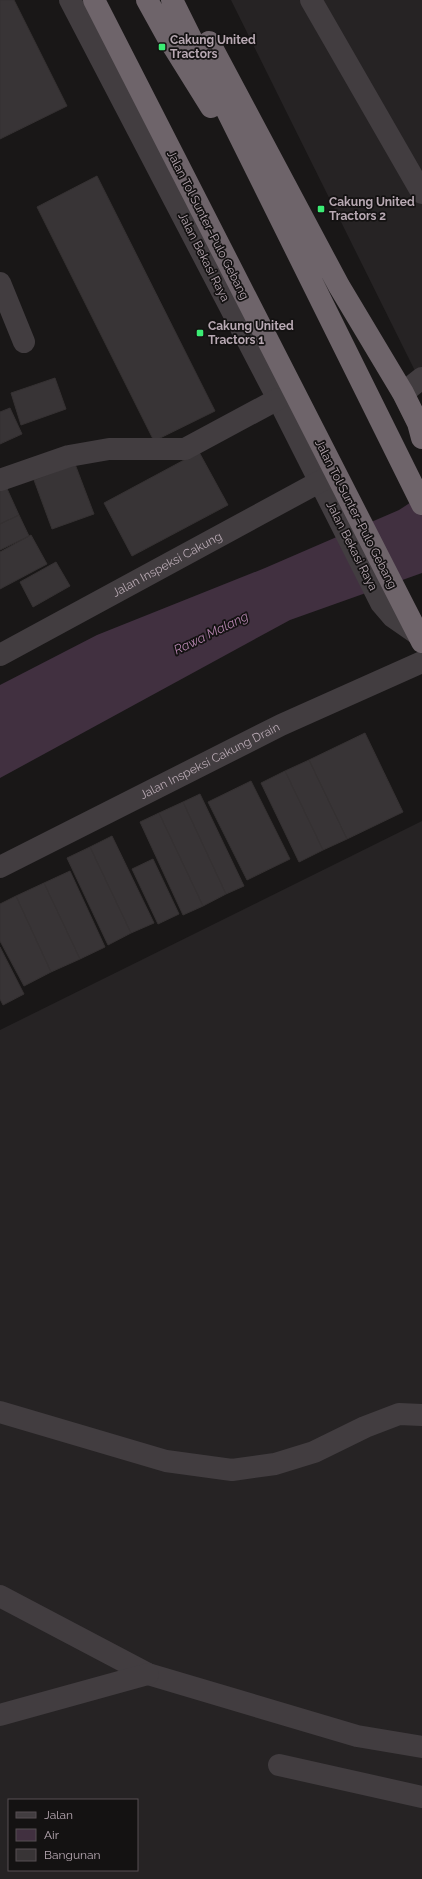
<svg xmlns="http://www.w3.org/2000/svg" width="422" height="1879" viewBox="0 0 422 1879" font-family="Raleway,sans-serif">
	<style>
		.built { fill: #262324; fill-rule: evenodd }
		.water { fill: #413040 }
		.building { fill: #383436; stroke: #353132 }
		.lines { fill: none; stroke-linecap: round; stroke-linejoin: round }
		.minor { stroke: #423d40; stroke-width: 22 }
		.highway { stroke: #6e646a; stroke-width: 22 }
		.highway-bridge { stroke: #6e646a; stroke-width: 22 }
		.poi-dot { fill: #3bec74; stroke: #141212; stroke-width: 1.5 }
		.labels { text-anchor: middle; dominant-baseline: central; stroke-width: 3.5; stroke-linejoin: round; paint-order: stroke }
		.poi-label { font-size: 12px; font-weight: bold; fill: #b8a9b3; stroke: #141212; text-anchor: start }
		.street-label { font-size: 12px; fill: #b8a9b3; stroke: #141212 }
		.water-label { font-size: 13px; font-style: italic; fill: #b282ac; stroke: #141212 }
	</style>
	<rect width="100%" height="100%" fill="#191717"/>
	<path class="built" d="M231,0h191v385l-138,-278z
		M422,821v1058h-422v-849zM9,1800h128v70h-128z"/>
	<path class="water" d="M422,495v78l-132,47 -290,158v-93l97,-50 168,-67 134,-58z"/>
	<path class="building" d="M0,0h14l53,106 -67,33z
		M97,176l118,235 -61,30 -117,-234z
		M55,378l11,31 -45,16 -10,-32z
		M10,408l12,26 -22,10v-32z
		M199,452l29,53 -96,51 -28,-53z
		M75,464l19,50 -42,15 -18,-49z
		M4,482l15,33 -19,9v-40z
		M19,515l10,21 -29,14v-26z
		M31,535l16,29 -47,25v-37z
		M56,562l14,24 -37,21 -13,-25z
		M365,733l38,79 -56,27 -38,-79z
		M309,760l38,79 -24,11 -38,-79z
		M285,771l38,79 -24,12 -38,-79z
		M251,781l39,78 -43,21 -39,-78z
		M200,794l44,92 -18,8 -43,-92z
		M183,802l43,92 -23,12 -44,-93z
		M159,813l44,93 -20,9 -43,-93z
		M112,836l42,87 -23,10 -41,-86z
		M90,847l41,86 -23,12 -41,-87z
		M153,859l26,55 -21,10 -26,-55z
		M70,871l35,76 -25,12 -36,-76z
		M44,883l36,76 -29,13 -35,-76z
		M16,896l35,76 -27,14 -24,-45v-37z
		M0,947l24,47 -21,11 -3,-6z"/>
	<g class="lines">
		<g class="minor">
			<path d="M70,0l208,399 103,204 12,14 23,16"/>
			<path d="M311,0l111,193"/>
			<path d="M0,283l24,59"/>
			<path d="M403,393l19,-15"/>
			<path d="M0,480l69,-24 40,-7h76l93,-50"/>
			<path id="s1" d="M0,655l332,-180"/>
			<path id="s2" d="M0,867l281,-142 141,-63"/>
			<path d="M0,1412l166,49 66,9 43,-6 39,-12 51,-25 34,-13 23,1"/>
			<path d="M0,1596l148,78 209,62 65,11"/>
			<path d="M0,1715l148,-41"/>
			<path d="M279,1765l143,32"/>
		</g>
		<path class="highway" d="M147,0l21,38 43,69
			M172,0l250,504
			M209,42l130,244 64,107 15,30 4,15"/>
		<path class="highway-bridge" d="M94,0l328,642"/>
	</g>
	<g class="poi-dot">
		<rect x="158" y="43" width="8" height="8" rx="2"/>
		<rect x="317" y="205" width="8" height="8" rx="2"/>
		<rect x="196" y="329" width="8" height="8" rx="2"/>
	</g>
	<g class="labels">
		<g class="poi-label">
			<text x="170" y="40">Cakung United<tspan x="170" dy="14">Tractors</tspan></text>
			<text x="329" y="202">Cakung United<tspan x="329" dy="14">Tractors 2</tspan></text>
			<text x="208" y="326">Cakung United<tspan x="208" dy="14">Tractors 1</tspan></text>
		</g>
		<g class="street-label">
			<text transform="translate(208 225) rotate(63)">Jalan Tol Sunter–Pulo Gebang</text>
			<text transform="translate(204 257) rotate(63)">Jalan Bekasi Raya</text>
			<text transform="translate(356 514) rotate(63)">Jalan Tol Sunter–Pulo Gebang</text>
			<text transform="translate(352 546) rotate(63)">Jalan Bekasi Raya</text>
			<text stroke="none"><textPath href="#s1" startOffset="190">Jalan Inspeksi Cakung</textPath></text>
			<text stroke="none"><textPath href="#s2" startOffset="235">Jalan Inspeksi Cakung Drain</textPath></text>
		</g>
		<g class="water-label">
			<text transform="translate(211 633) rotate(-26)">Rawa Malang</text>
		</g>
	</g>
	<rect x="8" y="1799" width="130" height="72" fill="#141212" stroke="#564e52"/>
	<rect x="16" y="1812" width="20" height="6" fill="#423d40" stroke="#564e52"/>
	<text x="44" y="1819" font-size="12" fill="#b8a9b3">Jalan</text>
	<rect x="16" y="1829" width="20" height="12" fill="#413040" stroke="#564e52"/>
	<text x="44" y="1839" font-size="12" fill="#b8a9b3">Air</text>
	<rect x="16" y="1849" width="20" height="12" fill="#383436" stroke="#564e52"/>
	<text x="44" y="1859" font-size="12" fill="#b8a9b3">Bangunan</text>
</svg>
